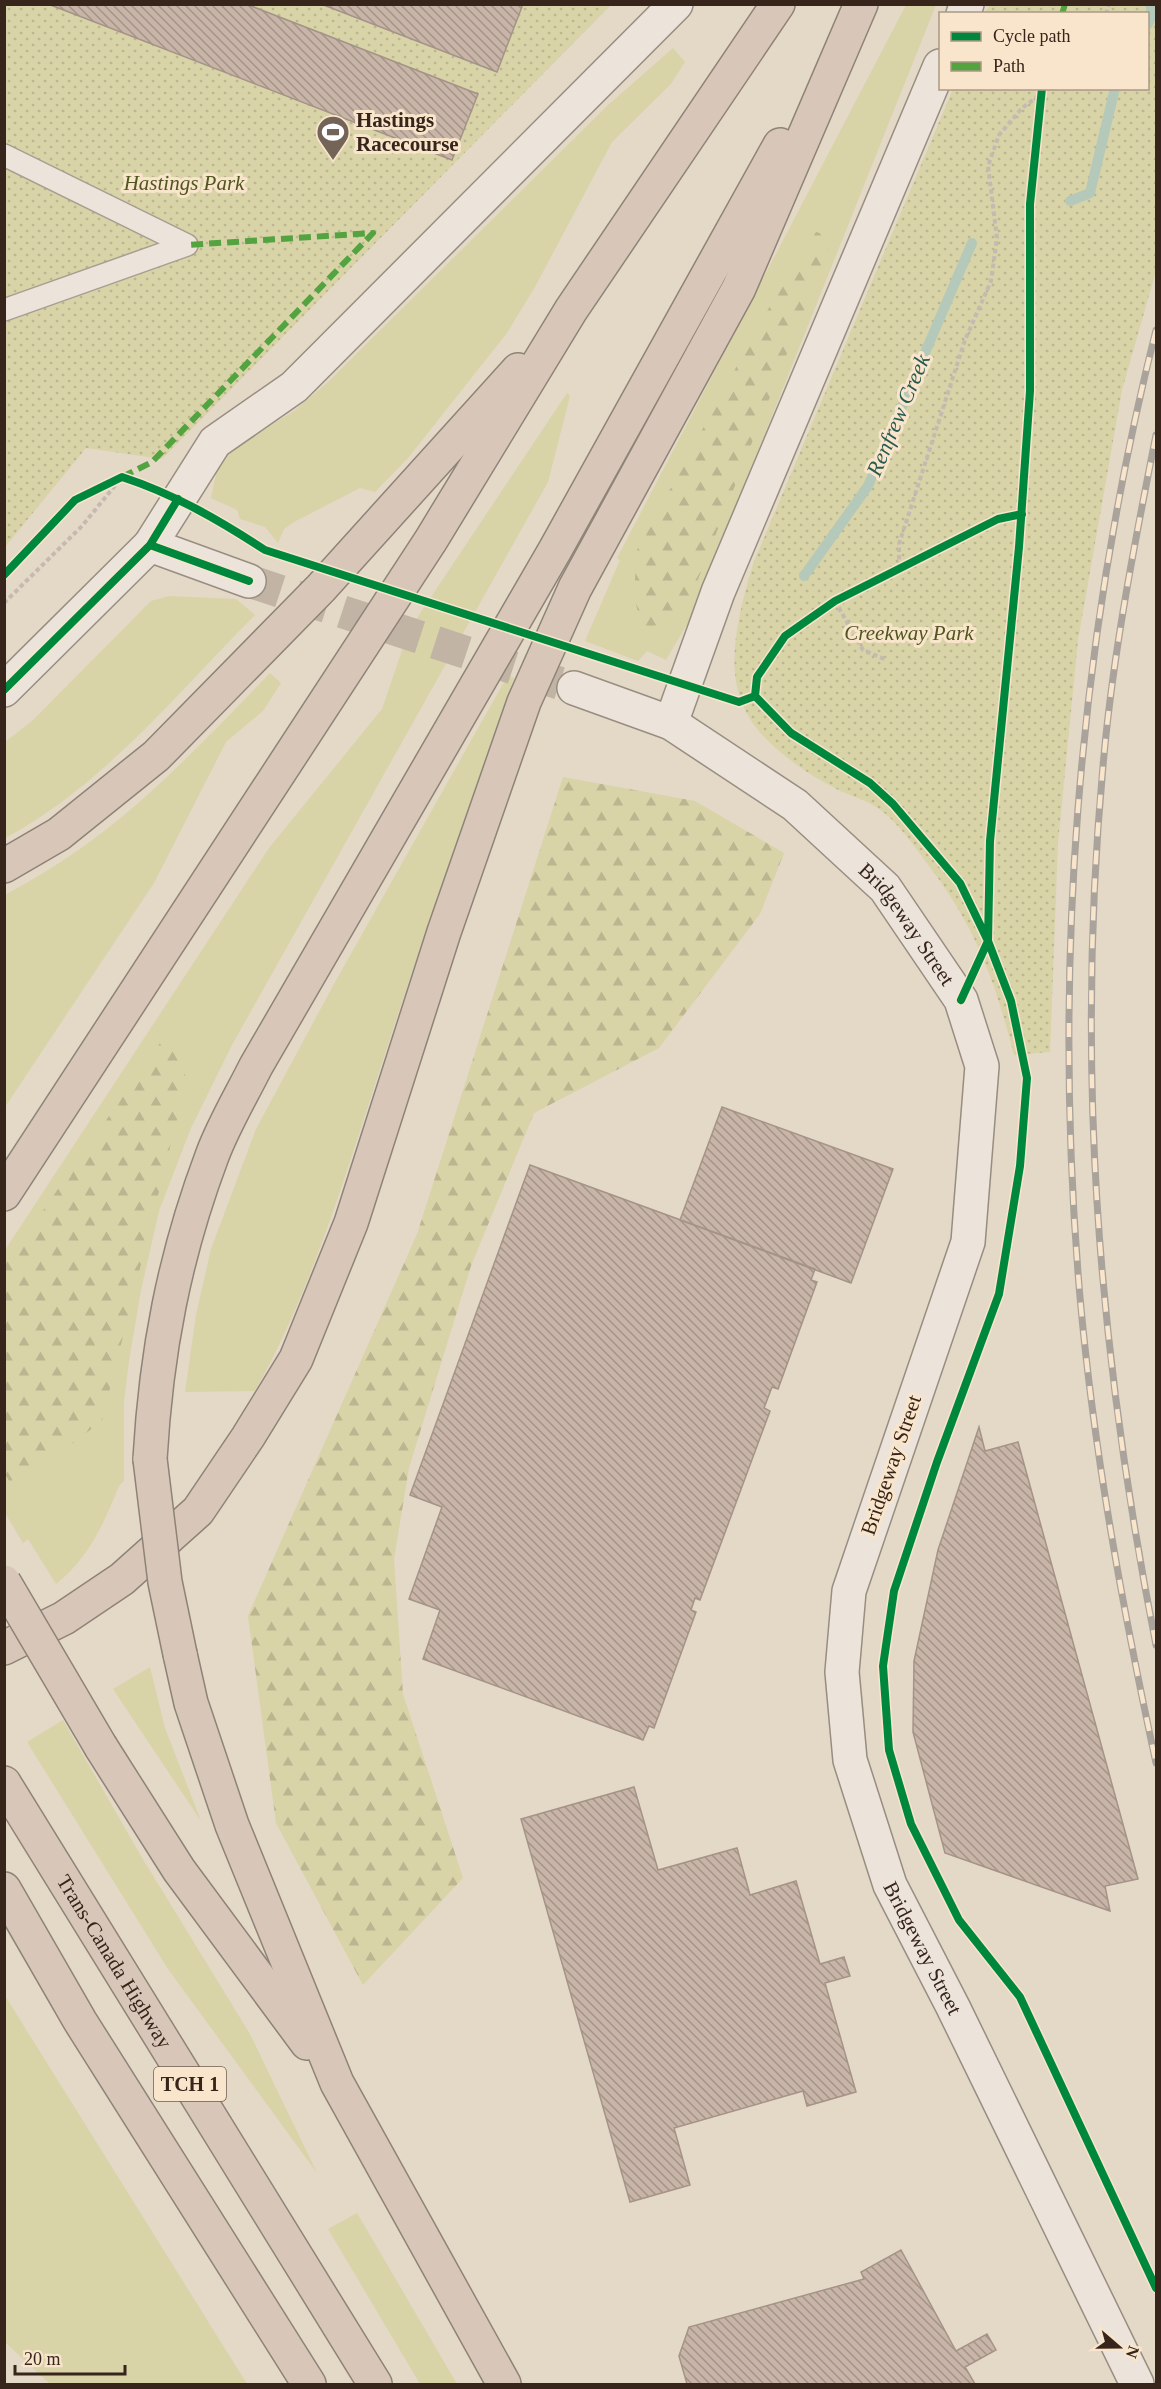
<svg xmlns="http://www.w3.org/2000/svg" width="1161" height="2389" viewBox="0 0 1161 2389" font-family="'Times New Roman',serif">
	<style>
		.grass { fill: #d9d3a8 }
		.forest { fill: url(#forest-firs) }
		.park { fill: url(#park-dots) }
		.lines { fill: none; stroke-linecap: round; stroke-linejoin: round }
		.stream { stroke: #b4c9b9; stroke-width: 10 }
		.building { fill: url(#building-back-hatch); stroke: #a49387; stroke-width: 1.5 }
		.secondary-tunnel { stroke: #c1b4a4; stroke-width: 33; stroke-dasharray: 33 16; stroke-linecap: butt }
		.lane-casing { stroke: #a99d91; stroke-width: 24 }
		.secondary-casing { stroke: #988d81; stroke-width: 36 }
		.highway-casing { stroke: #8e8378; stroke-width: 36 }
		.path { stroke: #c4bab1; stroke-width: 4; stroke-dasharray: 4.5 3; stroke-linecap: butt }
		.lane { stroke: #ece4da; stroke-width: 21 }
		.secondary { stroke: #ece4da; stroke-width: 33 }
		.highway { stroke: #d8c7b8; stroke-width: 33 }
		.rail-casing { stroke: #aaa39b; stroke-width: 7 }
		.rail { stroke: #f8e5cb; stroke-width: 4.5; stroke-dasharray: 14; stroke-linecap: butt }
		.highway-bridge-casing { stroke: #8e8378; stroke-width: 36; stroke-linecap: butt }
		.highway-bridge { stroke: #d8c7b8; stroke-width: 33 }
		.quiet { stroke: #53a340; stroke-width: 6; stroke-dasharray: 12 6; stroke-linecap: butt }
		.cycleway-casing { stroke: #f8e5cb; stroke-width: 11 }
		.cycleway { stroke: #00873e; stroke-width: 8 }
		.labels { text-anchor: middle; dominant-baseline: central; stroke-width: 6; stroke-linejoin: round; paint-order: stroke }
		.shield { fill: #f8e5cb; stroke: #715e4f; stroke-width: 1.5 }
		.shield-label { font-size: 20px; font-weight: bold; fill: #37241a }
		.poi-label { font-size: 21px; font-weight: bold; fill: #37241a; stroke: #f8e5cb; text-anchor: start }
		.park-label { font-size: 21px; font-style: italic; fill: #4f561e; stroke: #f8e5cb }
		.street-label { font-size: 21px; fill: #37241a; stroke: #f8e5cb }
		.water-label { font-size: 22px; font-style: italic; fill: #27594f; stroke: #f8e5cb }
	</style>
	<defs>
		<pattern id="forest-firs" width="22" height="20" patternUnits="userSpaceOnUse" patternTransform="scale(1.5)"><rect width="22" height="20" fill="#d9d3a8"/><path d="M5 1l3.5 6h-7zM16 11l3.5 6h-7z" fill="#bbb590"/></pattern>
		<pattern id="park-dots" width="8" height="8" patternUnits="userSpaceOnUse" patternTransform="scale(1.5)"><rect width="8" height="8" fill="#d9d3a8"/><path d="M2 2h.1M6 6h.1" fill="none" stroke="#bbb590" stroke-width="1.8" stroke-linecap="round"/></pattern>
		<pattern id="building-back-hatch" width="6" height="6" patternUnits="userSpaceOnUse" patternTransform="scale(1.5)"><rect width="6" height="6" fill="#c8b5a8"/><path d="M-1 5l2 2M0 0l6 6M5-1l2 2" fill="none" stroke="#a39388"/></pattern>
	</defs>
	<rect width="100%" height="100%" fill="#e4d8c7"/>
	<path class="grass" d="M906,5h30l-244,611 -26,44 -19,-9 -9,10 -53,-20 35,-81 -3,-2z
		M673,48l12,14 -14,22 -59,58 -77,145 -28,46 -99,125 -33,34 -15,-4 -66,34 -10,7 -6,14 -13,-16 -25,-8 -3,-9 -26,-12 6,-28 12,-19 65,-40 33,-28 280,-277z
		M567,393l3,3 -22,86 -316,563 -41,83 -32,83 -18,79 -12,71 -5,41v79l-5,5c-15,37 -30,72 -63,98l-28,-45 -5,4 -18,-30v-263l264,-402 113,-139 27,-79z
		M169,596l67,3 19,16c-78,78 -152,171 -250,223v-96l27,-21 119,-120z
		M270,673l11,10 -18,28 -37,31 -72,141 -149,224v-212c17,-10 34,-19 51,-30 81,-51 148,-124 214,-192z
		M508,675l6,3c-44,125 -88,250 -129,376 -38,115 -71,232 -130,337l-70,1 11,-77 15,-66 45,-120 78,-145z
		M150,1667l15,61 36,93 -88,-132z
		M63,1720l78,136 109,178 67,139 -149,-204 -141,-227z
		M4,1994l243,390h-197l-45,-42z
		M357,2213l100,171h-37l-92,-155z"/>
	<path class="forest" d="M816,232l17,5 -138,350 -24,45 -25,-2 -7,-13 -5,-22 3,-45 127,-234z
		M563,777l132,24 89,52 -24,61 -101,134 -125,65 -63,153 -62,202 -15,91 9,135 60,184 -100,107 -87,-162 -28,-207 169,-382z
		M167,1033l20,46 -85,342 -88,67 -10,-15 1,-208z"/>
	<path class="park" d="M5,5h606l-449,454 -76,-11 -81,99z
		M989,5h167v266l-34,119 -44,250 -20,203 -8,209 -36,3c-20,-77 -38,-128 -88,-193 -11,-15 -23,-32 -37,-45 -20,-19 -38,-19 -60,-32 -106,-60 -109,-110 -76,-221l200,-475 195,-1v-74l-163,-1z"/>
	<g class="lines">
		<path class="stream" d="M1148,24l3,-6v-14
			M1070,201l20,-8 25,-105
			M804,576l64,-90 104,-243"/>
	</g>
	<path class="building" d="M48,4h198l232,90 -26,66z
		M321,4h202l-26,68z
		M722,1107l171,62 -42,114 -171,-63z
		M530,1165l285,104 -4,11 6,2 -39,107 -6,-2 -8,21 6,3 -70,189 -5,-2 -4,12 5,2 -42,116 -5,-2 -6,14 -220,-81 17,-49 -31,-11 33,-92 -32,-12z
		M979,1427l6,24 33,-9 120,437 -33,7 5,25 -165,-58 -32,-121 1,-71 24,-111z
		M634,1787l24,83 79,-22 13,47 46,-14 24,83 24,-7 6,19 -25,7 31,109 -49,14 -4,-15 -129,37 16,57 -60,17 -109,-383z
		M901,2250l55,101 31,-17 9,16 -31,17 10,17h-288l-8,-28 10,-29 175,-48 -3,-7z"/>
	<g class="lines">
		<path class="secondary-tunnel" d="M249,581l325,107"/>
		<defs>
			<path id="lane" d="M4,155l183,90
				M4,310l183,-65"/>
			<g id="secondary">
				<path d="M963,14l4,-10"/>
				<path d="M150,545l99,36"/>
				<path id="s1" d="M574,688l97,35 124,82 90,83 76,112 21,66 -14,176 -119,349 -7,81 8,88 40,125 63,122 184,377"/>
				<path d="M4,690l146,-145 65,-103 79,-55 382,-383"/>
				<path d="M671,723l47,-131 222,-526"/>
			</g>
			<g id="highway">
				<path d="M4,866l55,-32 97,-78 165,-168 197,-218"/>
				<path d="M4,1194l427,-654 140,-230 207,-306"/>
				<path d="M150,1459c6,-106 24,-202 62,-303 11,-30 29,-60 44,-90l299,-516 225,-405"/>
				<path d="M4,1648l60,-30 58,-39 76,-68 50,-74 48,-78 55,-136 93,-291 80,-230 51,-114 164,-300 122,-284"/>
				<path d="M180,1654l11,49 41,122 105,258 167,301"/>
				<path d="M101,1747l78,123 128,173"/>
				<path id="s2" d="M4,1783l371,601"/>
				<path d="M4,1889l76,132 229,363"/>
			</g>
		</defs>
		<use href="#lane" class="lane-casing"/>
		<use href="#secondary" class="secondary-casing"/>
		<use href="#highway" class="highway-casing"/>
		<path class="path" d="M1106,14l3,-10
			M899,567v-23l66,-204 26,-59 6,-43 -9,-72 11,-31 23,-27 27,-20
			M835,601l28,49 24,10
			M4,603l78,-77 40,-49"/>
		<use href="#lane" class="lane"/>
		<use href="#secondary" class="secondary"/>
		<use href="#highway" class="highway"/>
		<defs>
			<path id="rail" d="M1156,330c-79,315 -104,643 -76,967 14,157 43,313 76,466
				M1156,435c-21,106 -42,213 -52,320 -29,304 -7,591 52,890"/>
		</defs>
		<use href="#rail" class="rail-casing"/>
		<use href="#rail" class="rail"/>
		<defs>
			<path id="highway-bridge" d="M150,1459l15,123 15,72
				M4,1582l97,165"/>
		</defs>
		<use href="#highway-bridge" class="highway-bridge-casing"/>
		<use href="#highway-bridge" class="highway-bridge"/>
		<path class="quiet" d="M1062,14l3,-10
			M122,477l30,-15 221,-229 -186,12"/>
		<defs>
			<path id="cycleway" d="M1042,88l-12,116v187l-11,156 -29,294 -2,100 23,60 16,77 -7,88 -21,128 -62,168 -43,129 -11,75 6,84 22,74 48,96 61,77 136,291
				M150,545l99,36
				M4,575l71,-75 47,-23c52,17 97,43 143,73l474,152 16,-6 36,37 79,50 23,21 67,79 28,58 -27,59
				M4,690l146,-145 28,-46
				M755,696l2,-19 28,-41 50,-35 163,-82 24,-5"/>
		</defs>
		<use href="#cycleway" class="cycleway-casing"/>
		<use href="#cycleway" class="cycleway"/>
	</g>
	<defs>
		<symbol id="stadium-pin" viewBox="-11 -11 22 30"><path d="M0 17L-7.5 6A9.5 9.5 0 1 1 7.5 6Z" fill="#746357" stroke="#f8e5cb"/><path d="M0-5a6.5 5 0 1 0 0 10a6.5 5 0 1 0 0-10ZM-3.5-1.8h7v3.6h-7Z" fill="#fff"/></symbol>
	</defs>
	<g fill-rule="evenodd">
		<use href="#stadium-pin" x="314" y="113" width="38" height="52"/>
	</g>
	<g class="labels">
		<rect class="shield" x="154" y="2067" width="72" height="34" rx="4.5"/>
		<g class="shield-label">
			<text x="190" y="2084">TCH 1</text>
		</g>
		<g class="poi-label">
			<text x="356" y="120">Hastings<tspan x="356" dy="24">Racecourse</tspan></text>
		</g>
		<g class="park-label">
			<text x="184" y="183">Hastings Park</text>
			<text x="909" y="633">Creekway Park</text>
		</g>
		<g class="street-label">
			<text stroke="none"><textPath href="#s1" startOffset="416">Bridgeway Street</textPath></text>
			<text transform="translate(891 1465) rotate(-71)">Bridgeway Street</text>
			<text stroke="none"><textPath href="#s1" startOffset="1496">Bridgeway Street</textPath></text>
			<text stroke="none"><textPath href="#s2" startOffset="210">Trans-Canada Highway</textPath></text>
		</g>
		<g class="water-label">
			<text transform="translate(898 415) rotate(-67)">Renfrew Creek</text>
		</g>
	</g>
	<rect width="1161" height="2389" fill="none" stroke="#37241a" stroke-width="12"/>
	<rect x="939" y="12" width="210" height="78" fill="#f8e5cb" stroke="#ab9884" stroke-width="1.5"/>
	<rect x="951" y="32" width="30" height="9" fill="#00873e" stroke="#ab9884" stroke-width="1.5"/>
	<text x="993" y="42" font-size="18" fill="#37241a">Cycle path</text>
	<rect x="951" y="62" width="30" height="9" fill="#53a340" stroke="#ab9884" stroke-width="1.5"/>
	<text x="993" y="72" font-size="18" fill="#37241a">Path</text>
	<g transform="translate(1119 2347) rotate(110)" stroke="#f8e5cb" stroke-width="4.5" paint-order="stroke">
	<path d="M0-4.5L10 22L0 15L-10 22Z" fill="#37241a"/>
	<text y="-9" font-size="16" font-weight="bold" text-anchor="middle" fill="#37241a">N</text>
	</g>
	<path d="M15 2365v9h110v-9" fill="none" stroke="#37241a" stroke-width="3"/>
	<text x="24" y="2365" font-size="18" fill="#37241a" stroke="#f8e5cb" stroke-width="4.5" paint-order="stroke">20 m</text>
</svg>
